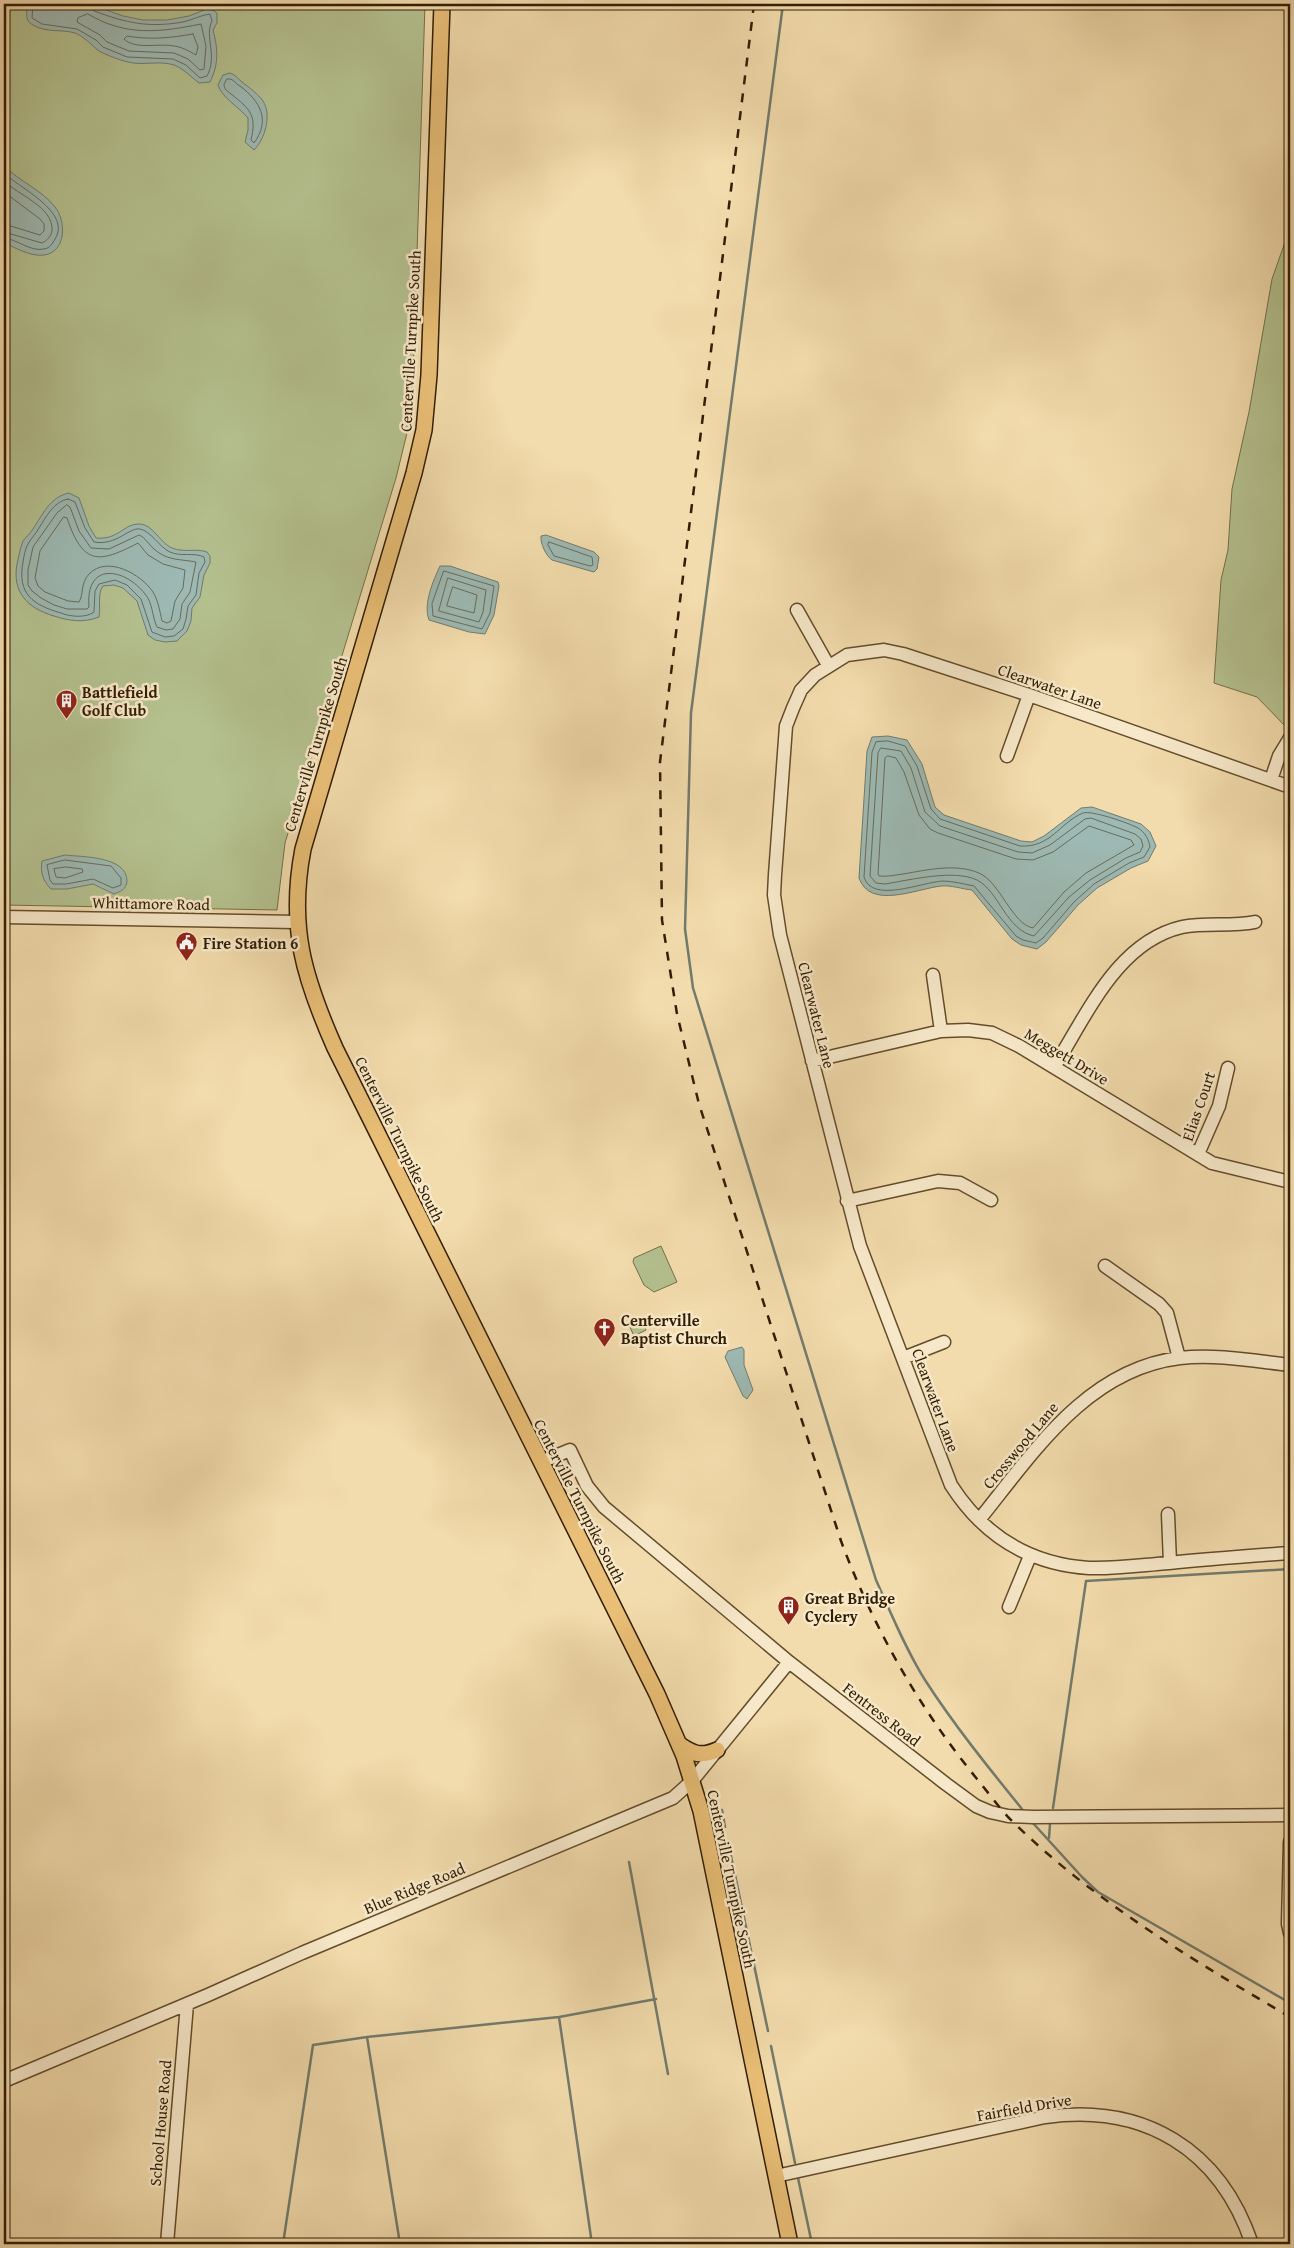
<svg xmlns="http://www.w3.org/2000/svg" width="1294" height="2248" viewBox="0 0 1294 2248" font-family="'Gentium Book Plus',serif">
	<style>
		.green { fill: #b4c18f; stroke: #737048 }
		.water { fill: #9db9b3; stroke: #727b6c }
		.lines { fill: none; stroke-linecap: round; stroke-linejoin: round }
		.shore { stroke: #686c5a; stroke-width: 1 }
		.stream { stroke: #727b6c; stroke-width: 2.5 }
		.minor-casing { stroke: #624d2c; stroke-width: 15 }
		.major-casing { stroke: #321e02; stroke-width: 18 }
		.minor { stroke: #f7e8c9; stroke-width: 12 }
		.major { stroke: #e9be76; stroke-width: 15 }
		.rail { stroke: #321e02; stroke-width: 2.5; stroke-dasharray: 9 9; stroke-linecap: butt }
		.labels { text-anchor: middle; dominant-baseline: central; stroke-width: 5; stroke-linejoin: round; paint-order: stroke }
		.street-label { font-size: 16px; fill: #321e02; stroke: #f7e8c9 }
		.poi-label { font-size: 16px; font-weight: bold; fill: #321e02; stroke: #f7e8c9; text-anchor: start }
	</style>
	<rect width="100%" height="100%" fill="#f2dbac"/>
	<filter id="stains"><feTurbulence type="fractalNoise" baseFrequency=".004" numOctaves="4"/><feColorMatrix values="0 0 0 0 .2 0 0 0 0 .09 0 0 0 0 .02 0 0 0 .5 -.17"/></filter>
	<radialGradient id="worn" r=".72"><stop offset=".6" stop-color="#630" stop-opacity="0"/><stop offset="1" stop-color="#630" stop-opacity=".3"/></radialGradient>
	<path class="green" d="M4,4h421l-12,374 -5,51 -12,49 -111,365 -8,67 -273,-5z
		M1290,228v495l-4,4 -29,-30 -43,-14 7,-103 7,-30 4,-61 17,-77 23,-133z
		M661,1246l16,36 -23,10 -10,-7 -11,-23 1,-4z
		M642,1320l4,10 -12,6 -5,-11z"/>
	<path class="water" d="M32,4h20l21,4 8,-3 14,1 28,10 20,4h24l22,-4 20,-8 8,5v10l-4,7c5,19 6,34 -3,52l-11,1c-9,-7 -15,-14 -25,-18 -15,-5 -31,1 -46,-3 -6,-1 -24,-8 -29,-11 -8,-6 -14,-14 -24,-18 -14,-4 -29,0 -42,-8 -8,-4 -7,-12 -5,-20z
		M230,73c6,2 8,6 12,9 8,6 16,12 21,19 9,14 2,38 -9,49l-9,-8 3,-12v-12c-9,-11 -26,-20 -30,-33l5,-10z
		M4,166c15,15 38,24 51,41 11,13 12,45 -11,48 -12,2 -30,-7 -40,-13z
		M69,493l10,5 10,28 7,12c23,2 27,-14 43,-14 14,0 21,19 33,24 12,5 24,0 35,4l3,4v7l-6,12 -4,22 -8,11 -1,13 -4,10 -10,10 -12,1 -10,-2 -7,-5 -11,-34 -14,-13 -9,-3 -11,1c-6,9 -2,20 -4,31 -15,6 -30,4 -45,-1 -27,-8 -42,-24 -37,-52 2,-8 3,-16 6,-23 3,-4 7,-7 10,-12 10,-15 17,-32 36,-36z
		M546,535l48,17 5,5 -2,12 -3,3 -42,-12c-6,-4 -12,-17 -11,-24z
		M440,566h10l48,16 1,4 -5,29 -9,19 -16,-2 -40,-12c-6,-16 4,-39 11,-54z
		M888,736l19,4 15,24 13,43 9,8 77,26 11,1 12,-6 37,-28 11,-1 49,17 9,8 6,14 -8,15 -17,7 -34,20 -19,17 -32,37 -9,7 -16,-4 -9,-6 -40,-49c-10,-1 -21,-5 -31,-4 -25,3 -71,24 -82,-8l8,-127 5,-14z
		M65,855c17,2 62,1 62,26 -1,9 -6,10 -13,13l-21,-10 -26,5h-16c-8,-8 -11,-17 -9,-28z
		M742,1347l2,3v15l9,25 -6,9 -4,-3 -18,-39 3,-6z"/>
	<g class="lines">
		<path class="shore" d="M33,4l-1,14 10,6 35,5 19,11 7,7 24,10 46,2 13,6 14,13 7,-2c11,-21 -3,-39 5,-55l-2,-7c-9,1 -18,6 -27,8 -35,6 -56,1 -89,-11l-4,-7
			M88,14c38,23 73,18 113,10l5,22 -2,23 -4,1 -12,-11 -14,-6 -45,-2 -22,-9 -7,-7 -23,-13 1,-4z
			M193,34l5,13 -2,8c-7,-4 -14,-8 -22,-9 -15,-3 -39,4 -50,-7l3,-3c23,4 43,2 66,-2z
			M227,79c7,-1 7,4 13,7 20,15 31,34 14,57l-3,-3c6,-25 -1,-31 -20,-46 -4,-3 -6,-4 -7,-9z
			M4,173c15,15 68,39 51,66 -3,5 -5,9 -11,10 -14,3 -27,-10 -40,-11
			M4,181c14,14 50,26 48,50 -1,5 -5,10 -10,12l-38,-11
			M4,192l36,27 4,5v7l-4,4 -36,-11
			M68,499l7,3 10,26 9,14c23,4 35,-15 46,-13 11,2 19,18 30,23 11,5 24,0 34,5l1,5 -6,11 -3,22 -8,11 -2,13 -3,10 -9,7 -9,1 -13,-5 -11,-33 -14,-14 -12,-5 -16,4 -4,7 -1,21c-8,6 -23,5 -33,1 -28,-8 -44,-19 -38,-51 1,-6 2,-13 5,-18 3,-6 8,-10 11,-16 7,-11 15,-27 29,-29z
			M67,505l3,2 9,24 12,17 18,1 30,-14c7,3 9,9 15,14 13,12 27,10 42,13l-6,30 -8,12 -2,15 -7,10 -7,1 -9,-3c-5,-10 -4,-24 -12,-33 -20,-26 -60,-33 -56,13l-2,2h-20l-13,-4 -13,-7 -9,-7 -4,-6v-15l5,-23 24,-34z
			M64,517l3,1c16,47 31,46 71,25l10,12 15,9 22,6 -2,18 -8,13 -4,20 -4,2 -5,-2c-2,-9 -4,-21 -9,-29 -12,-18 -46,-37 -64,-18 -9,10 -5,20 -10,28l-11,-1 -23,-9 -7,-6 -3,-8 5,-27z
			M549,542l43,15 1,8 -3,1 -36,-10 -6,-11z
			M444,571l50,15 -4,27 -8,16 -49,-13 -1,-12z
			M448,578l38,12 -3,22 -4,10 -40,-11z
			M453,587l24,8 -3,18 -27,-7z
			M888,741l17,5 12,20 14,43 9,10 80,27c31,2 39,-23 63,-33 8,-3 46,10 55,15 7,4 11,12 12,19l-6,10 -15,6 -35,21 -20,18 -31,36 -7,5 -13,-3 -7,-4 -42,-50c-10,-2 -22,-5 -31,-5 -21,1 -71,23 -79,-4l8,-125 4,-10z
			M881,748l20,3 10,17 14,44 15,14 78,26 14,1 18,-8 35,-26 6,-1 44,16 6,5 2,7 -3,6 -14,6 -36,22 -21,17 -35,39c-28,-6 -35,-45 -57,-56 -23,-11 -67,0 -92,4l-9,-1 -6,-7 8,-123z
			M888,756l8,2 8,14 15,43 11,14 8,4 78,26 17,1 20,-8 36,-26 42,14 3,5 -48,28 -22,19 -31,36c-21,-4 -33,-46 -54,-55 -24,-10 -52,-3 -76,1 -8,1 -16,3 -24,2l-1,-2 7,-116z
			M65,860l46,6 10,12v7l-8,3 -20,-9 -27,5h-13l-3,-4 -3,-15z
			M66,867l16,2 1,3 -18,6 -9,-1 -2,-8z"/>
		<path class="stream" d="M783,4l-92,709 -6,216 8,59 183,592c15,33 29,68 49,100 29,45 63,87 97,129
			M1053,1808l33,-227 204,-12
			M722,1810l3,17
			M1032,1822l50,55 16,15 192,111
			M1049,1838l1,-14
			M728,1842l40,189
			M629,1862l39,212
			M559,2017l33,227
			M367,2037l33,207
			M771,2046l24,117
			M798,2178l14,66
			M283,2244l30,-199 54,-8 192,-20 97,-18"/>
		<defs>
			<path id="minor" d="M797,610l31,55
				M1007,756l22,-61
				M1271,780l8,-24 11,-18
				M1290,787l-261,-92 -126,-41 -19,-4 -37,5 -32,20 -14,15 -8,18 -7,18 -11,149 -1,20 6,40 80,311 91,239c32,50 78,79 138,83 26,1 53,-3 80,-5 40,-4 81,-7 121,-10
				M4,917l293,5
				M933,975l8,56
				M812,1061l129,-30 27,-1 24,3 27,13 193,117 78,19
				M1054,1067c33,-52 63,-125 128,-140 24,-5 49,0 73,-5
				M1198,1154l21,-48 9,-38
				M847,1201l91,-20 22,2 31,17
				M1105,1266l54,38 8,9 12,45
				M903,1358l41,-16
				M541,1462l29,-12 17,36 17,21 185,155 157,122 30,22 14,6 18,4 25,1 257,-2
				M1168,1514l2,49
				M979,1520c54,-67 108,-151 201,-162 37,-4 74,3 110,7
				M1009,1607l21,-51
				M1290,1842l-2,82 2,9
				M4,2081l204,-86 94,-42 371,-155 19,-17 97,-119
				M776,2176l269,-59c99,-14 175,32 207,127
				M167,2244l20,-240"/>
			<path id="major" d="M442,4l-13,371 -5,55 -10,43 -111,376c-15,78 1,129 32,199l322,646 27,62 17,55 89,433
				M680,1745c13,9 21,12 37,5"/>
		</defs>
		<use href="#minor" class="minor-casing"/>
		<use href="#major" class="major-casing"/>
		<use href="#minor" class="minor"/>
		<use href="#major" class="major"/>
		<path class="rail" d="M754,4l-94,758 2,158 15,94 22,90 142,437c32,86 78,167 136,238 10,12 20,26 31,38 82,82 183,142 282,200"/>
	</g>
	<defs>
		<symbol id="building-pin" viewBox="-11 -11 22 30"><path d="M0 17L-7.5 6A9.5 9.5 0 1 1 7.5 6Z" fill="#8f2418" stroke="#f7e8c9"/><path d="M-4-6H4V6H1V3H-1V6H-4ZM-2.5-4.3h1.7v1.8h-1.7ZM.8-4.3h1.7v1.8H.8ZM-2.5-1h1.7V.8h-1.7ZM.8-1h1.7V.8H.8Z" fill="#fff"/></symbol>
		<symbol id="civic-pin" viewBox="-11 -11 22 30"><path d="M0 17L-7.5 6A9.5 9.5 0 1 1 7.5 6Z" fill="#8f2418" stroke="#f7e8c9"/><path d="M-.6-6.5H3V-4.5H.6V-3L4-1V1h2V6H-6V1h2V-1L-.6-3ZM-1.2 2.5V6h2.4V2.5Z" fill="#fff"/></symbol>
		<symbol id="church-pin" viewBox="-11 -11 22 30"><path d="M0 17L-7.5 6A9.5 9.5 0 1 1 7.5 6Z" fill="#8f2418" stroke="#f7e8c9"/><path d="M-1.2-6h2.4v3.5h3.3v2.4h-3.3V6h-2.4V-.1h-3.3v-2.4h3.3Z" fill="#fff"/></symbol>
	</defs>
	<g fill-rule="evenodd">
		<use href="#building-pin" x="54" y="688" width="25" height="34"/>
		<use href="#civic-pin" x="174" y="930" width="25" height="34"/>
		<use href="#church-pin" x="592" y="1316" width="25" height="34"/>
		<use href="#building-pin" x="776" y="1594" width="25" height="34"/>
	</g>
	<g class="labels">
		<g class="street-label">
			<text transform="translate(410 341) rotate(-87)">Centerville Turnpike South</text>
			<text transform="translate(1050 686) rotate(19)">Clearwater Lane</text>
			<text transform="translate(315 744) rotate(-73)">Centerville Turnpike South</text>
			<text transform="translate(151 903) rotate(1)">Whittamore Road</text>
			<text transform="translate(817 1015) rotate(76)">Clearwater Lane</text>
			<text transform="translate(1067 1056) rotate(31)">Meggett Drive</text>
			<text transform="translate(1198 1106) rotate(-71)">Elias Court</text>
			<text transform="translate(400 1139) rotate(64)">Centerville Turnpike South</text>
			<text transform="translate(936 1400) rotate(70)">Clearwater Lane</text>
			<text transform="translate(1020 1445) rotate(-50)">Crosswood Lane</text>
			<text transform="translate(580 1501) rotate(63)">Centerville Turnpike South</text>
			<text transform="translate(882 1714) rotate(38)">Fentress Road</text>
			<text transform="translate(732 1879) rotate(78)">Centerville Turnpike South</text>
			<text transform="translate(414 1888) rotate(-23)">Blue Ridge Road</text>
			<text transform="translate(1024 2107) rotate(-10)">Fairfield Drive</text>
			<text transform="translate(160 2123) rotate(-85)">School House Road</text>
		</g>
		<g class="poi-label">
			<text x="82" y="692">Battlefield<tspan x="82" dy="18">Golf Club</tspan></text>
			<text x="203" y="943">Fire Station 6</text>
			<text x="621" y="1320">Centerville<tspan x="621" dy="18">Baptist Church</tspan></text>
			<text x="805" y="1598">Great Bridge<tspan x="805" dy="18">Cyclery</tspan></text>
		</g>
	</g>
	<rect width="1294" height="2248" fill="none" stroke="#f2dbac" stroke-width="20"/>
	<rect x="5" y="5" width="1284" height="2238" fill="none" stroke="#321e02" stroke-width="2.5"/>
	<rect x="10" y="10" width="1274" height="2228" fill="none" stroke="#321e02"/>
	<rect width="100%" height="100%" filter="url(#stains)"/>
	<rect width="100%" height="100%" fill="url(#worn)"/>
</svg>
